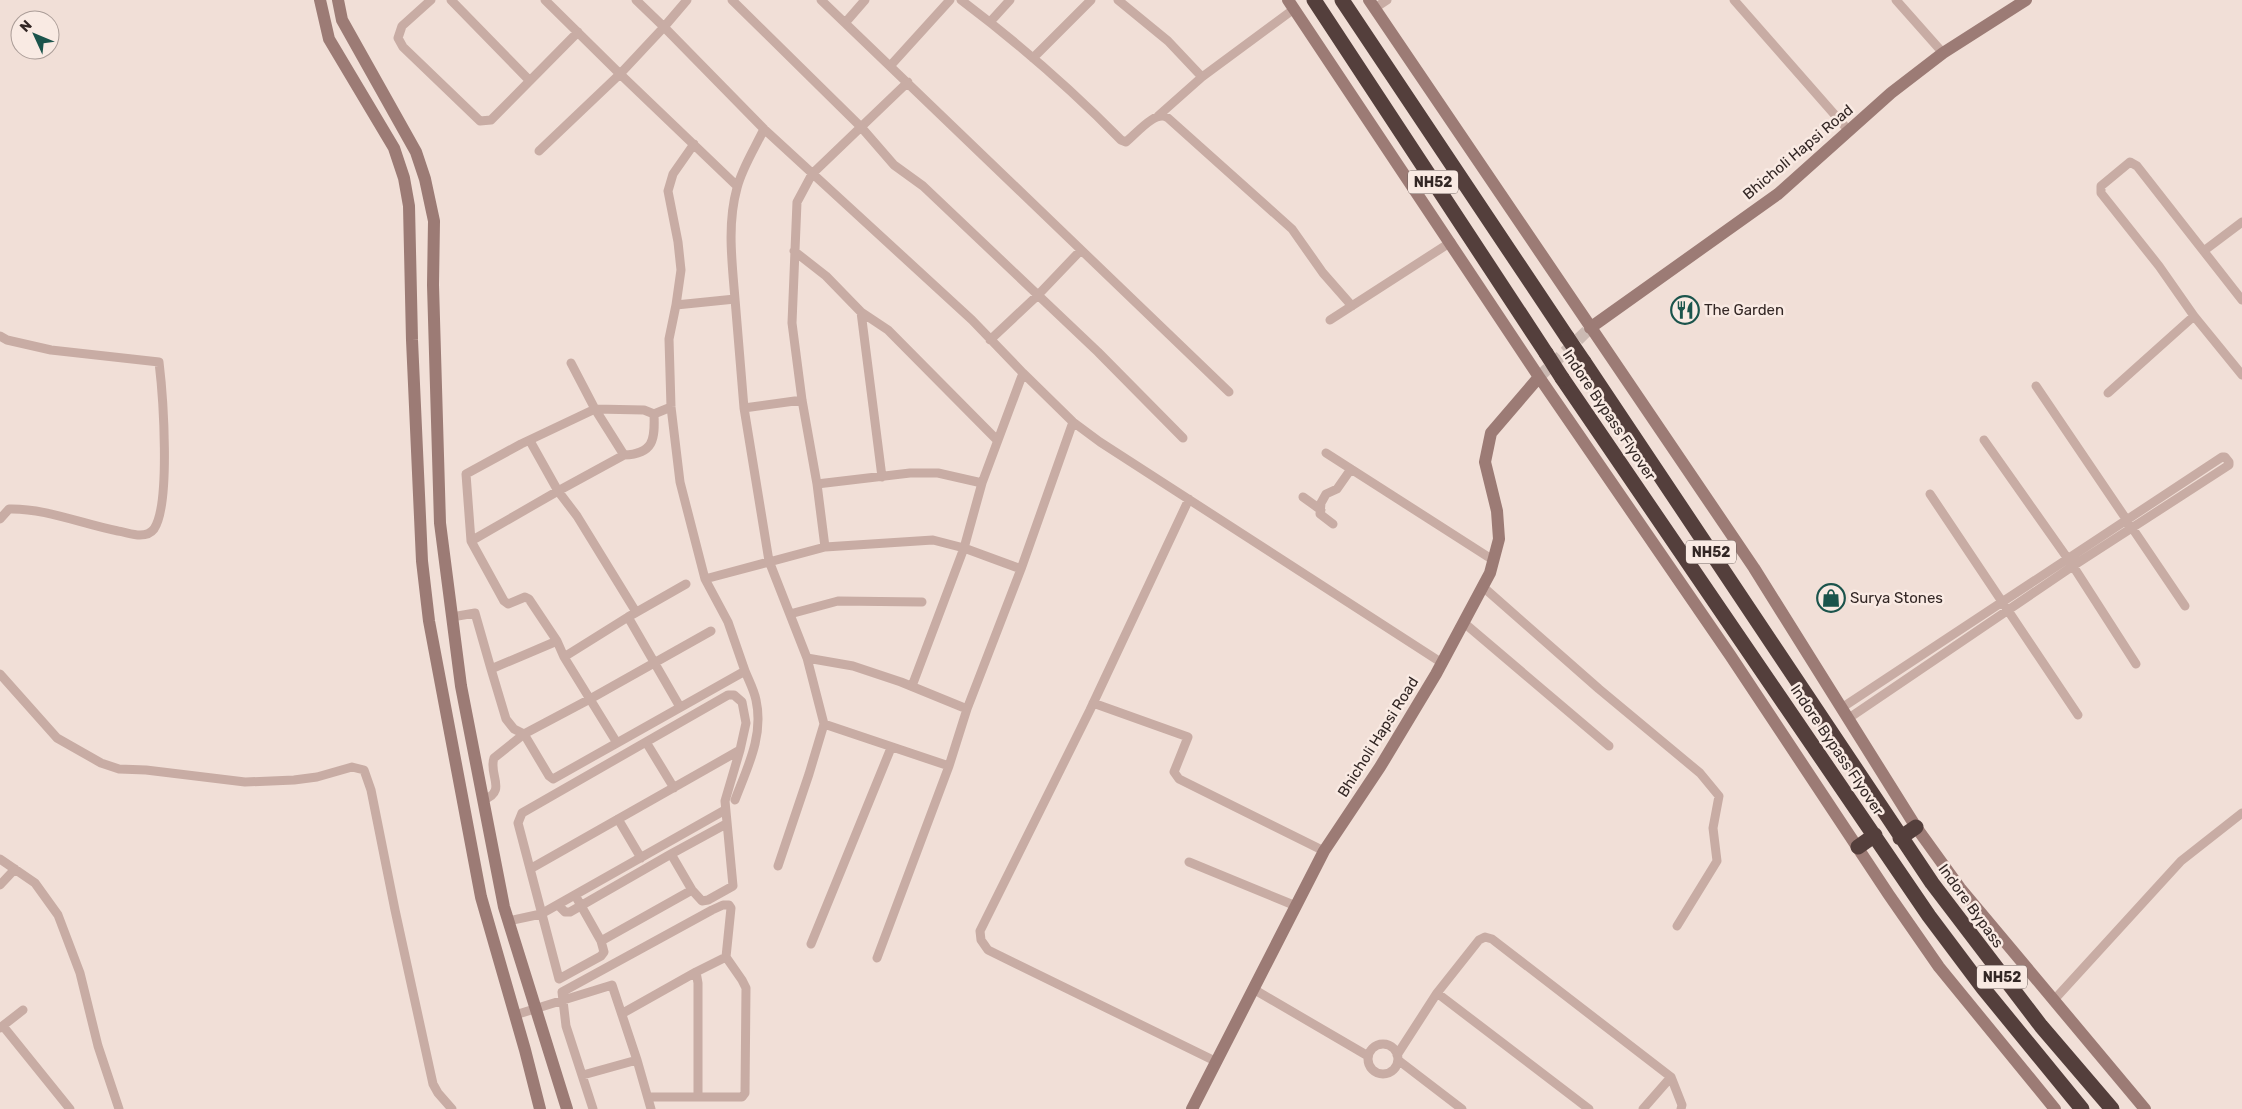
<svg xmlns="http://www.w3.org/2000/svg" width="2242" height="1109" viewBox="0 0 2242 1109" font-family="Rubik,sans-serif">
	<style>
		.lines { fill: none; stroke-linecap: round; stroke-linejoin: round }
		.secondary-tunnel { stroke: #cbbab3; stroke-width: 12; stroke-dasharray: 12 6; stroke-linecap: butt }
		.street { stroke: #c8aca4; stroke-width: 9 }
		.secondary { stroke: #9c7b75; stroke-width: 12 }
		.highway { stroke: #543f3c; stroke-width: 15 }
		.highway-bridge { stroke: #543f3c; stroke-width: 15 }
		.labels { text-anchor: middle; dominant-baseline: central; stroke-width: 5; stroke-linejoin: round; paint-order: stroke }
		.shield { fill: #f9eae3; stroke: #6e625e; stroke-width: 1 }
		.shield-label { font-size: 14px; font-weight: bold; fill: #332725 }
		.street-label { font-size: 15px; fill: #332725; stroke: #f9eae3 }
		.poi-label { font-size: 15px; fill: #332725; stroke: #f9eae3; text-anchor: start }
	</style>
	<rect width="100%" height="100%" fill="#f1dfd7"/>
	<g class="lines">
		<path class="secondary-tunnel" d="M1539,377l51,-49"/>
		<path class="street" d="M431,0l-29,26 -4,12 5,9 77,74 11,-1 87,-88
			M451,0l78,80
			M545,0l75,74 44,-47 -28,-27
			M687,0l-23,27 100,102
			M732,0l129,127 -49,47 -15,28 -5,121 10,77 15,84
			M821,0l408,392
			M961,0c57,43 110,89 160,140l5,2c10,-8 30,-33 42,-24l124,111 31,44 29,33
			M1118,0l50,41 34,36
			M1734,0l115,131
			M1896,0l47,53
			M1375,8l12,-8
			M990,22l20,-22
			M845,23l20,-23
			M1033,58l58,-58
			M891,65l59,-65
			M908,82l-47,45 33,38 29,21 175,166 85,86
			M1158,116l44,-39 92,-68
			M539,151l81,-77 117,112
			M2205,250l37,-28
			M794,251l32,25 35,36 27,18 109,110
			M735,299l9,109 58,-8
			M2242,300l-105,-134 -7,-4 -29,24v7l58,73 35,50 48,59
			M676,305l5,-35 -3,-28 -10,-51 5,-17 21,-30
			M861,312l21,165
			M1330,320l121,-78
			M0,336l7,4 44,10 108,12c4,33 12,142 -5,167 -3,4 -9,6 -14,6 -7,0 -15,-3 -22,-4 -36,-7 -73,-23 -109,-22l-9,10
			M990,340l48,-45 43,-45
			M571,363l24,46 29,46
			M1023,373l-51,-53 -208,-191c-9,19 -22,39 -27,59 -10,36 -5,74 -2,111l-59,6 -7,34 2,68 9,75 25,97 120,-32 -8,-63 93,-11h28l44,10 41,-110 50,49 27,20 342,221
			M2036,386l149,220
			M2108,393l86,-77
			M744,408l25,153 38,97 46,8 48,16 66,27 -18,57 -72,192
			M1984,440l89,126 63,98
			M530,441l28,50 66,-36c30,-1 31,-16 30,-41l17,-7
			M1326,453l167,107
			M1930,494l148,221
			M1303,497l18,13
			M1189,499l-99,211 -110,221 1,9 7,10 229,112
			M1333,524l-13,-10 1,-11 5,-9 11,-5 14,-20
			M471,541l-5,-67 55,-30 74,-35 49,1 10,4
			M825,547l108,-7 31,8 18,-65
			M686,584l-58,33 -64,40 53,86 128,-72 -17,-49 -23,-43
			M1482,586l117,103 101,84 19,23 -6,32 4,33 -40,65
			M790,614l48,-13 84,1
			M452,617l23,-4 16,56
			M628,617l52,90
			M1463,622l146,124
			M557,641l-28,-42 -4,-2 -17,7 -4,-3 -33,-60 87,-50 19,25 59,96
			M564,657l-7,-16 -66,28 15,50 8,10 10,5 25,42 4,3 64,-36
			M807,658l17,66
			M0,674l57,64 44,25 18,6 27,1 99,12 49,-2 23,-3 35,-10 12,3 7,20 24,120 38,174 5,9 14,16
			M912,686l52,-138 57,21 52,-147
			M1093,703l95,34 -14,35 5,7 145,72
			M1843,707l379,-250h3l4,5v3l-156,101 -224,152
			M967,709l54,-140
			M646,742l28,46
			M483,800c25,-9 5,-25 11,-42l30,-24 66,-35 121,-68
			M735,800c12,-32 29,-64 21,-100 -2,-10 -7,-19 -11,-29
			M618,819l23,39
			M0,859l35,24 23,32 22,58 18,73 21,63
			M1189,862l107,44
			M778,866l31,-92 15,-50 125,42
			M530,869l210,-119
			M0,885l15,-16
			M575,895l26,46 3,11 -3,4 -42,23 -41,-156 4,-10 206,-118h6l8,7 4,21 -6,27 -15,51 8,85 -25,14 -6,1 -10,-11
			M558,905l7,7h5l101,-58
			M508,921l33,-7 184,-104
			M601,941l91,-51 -21,-36 55,-30
			M811,944l80,-196
			M1255,990l113,66
			M1437,993l152,116
			M2053,1001l128,-140 61,-48
			M623,1013l73,-41
			M515,1015l97,-30 25,75 14,49
			M3,1026l67,83
			M0,1028l23,-18
			M1368 1059a15 15 0 1 1 30 0a15 15 0 1 1-30 0Z
			M1397,1055l40,-62 42,-53 6,-3 7,2 179,138 11,28 -1,4
			M1398,1060l64,49
			M583,1075l54,-15
			M698,1097h44l3,-4 1,-105 -4,-8 -16,-23
			M593,1109l-27,-83 -4,-34 150,-82 11,-5h6l2,3 -5,49 -30,15 2,11v114h-50
			M1643,1109l28,-32"/>
		<path class="secondary" d="M320,0l9,39 65,109 10,30 5,28 3,134 10,221 7,60 52,276 44,153 15,59
			M338,0l4,20 74,132 9,27 9,42 -1,64 7,238 21,163 43,221 63,202
			M1288,0l251,377 191,278 159,240 50,72 116,142
			M1369,0l385,568 162,259 44,61 185,221
			M1590,328l188,-134 113,-101 52,-40 83,-53
			M1192,1109l132,-258 56,-84 56,-93 54,-101 9,-34 -2,-28 -12,-49 6,-29 48,-56"/>
		<path class="highway" d="M1314,0l232,353
			M1342,0l225,337
			M1584,362l348,521 109,143 71,83
			M1562,378l367,538 54,72 99,121
			M1900,838l16,-11
			M1858,847l17,-12"/>
		<path class="highway-bridge" d="M1567,337l17,25
			M1546,353l16,25"/>
	</g>
	<defs>
		<symbol id="restaurant-ring" viewBox="-11 -11 22 22"><circle r="9.5" fill="#f9eae3" stroke="#1b544c" stroke-width="1.5"/><path d="M-5-6h1v4h1v-4h1v4h1v-4h1v5L-1.5 .5V6h-2V.5L-5-1ZM5-6V6H3V1.5H1.5Q1.5-4 5-6Z" fill="#1b544c"/></symbol>
		<symbol id="shop-ring" viewBox="-11 -11 22 22"><circle r="9.5" fill="#f9eae3" stroke="#1b544c" stroke-width="1.5"/><path d="M-5-2.5h2.3a2.7 3.5 0 0 1 5.4 0H5L5.5 6h-11ZM-1.5-2.5h3a1.5 2.3 0 0 0-3 0Z" fill="#1b544c"/></symbol>
	</defs>
	<g fill-rule="evenodd">
		<use href="#restaurant-ring" x="1669" y="294" width="32" height="32"/>
		<use href="#shop-ring" x="1815" y="582" width="32" height="32"/>
	</g>
	<g class="labels">
		<g class="shield">
			<rect x="1408" y="170.5" width="50" height="23" rx="4"/>
			<rect x="1686" y="540.5" width="50" height="23" rx="4"/>
			<rect x="1977" y="965.5" width="50" height="23" rx="4"/>
		</g>
		<g class="shield-label">
			<text x="1433" y="182">NH52</text>
			<text x="1711" y="552">NH52</text>
			<text x="2002" y="977">NH52</text>
		</g>
		<g class="street-label">
			<text transform="translate(1798 152) rotate(-40)">Bhicholi Hapsi Road</text>
			<text transform="translate(1609 415) rotate(56)">Indore Bypass Flyover</text>
			<text transform="translate(1378 737) rotate(-58)">Bhicholi Hapsi Road</text>
			<text transform="translate(1837 750) rotate(56)">Indore Bypass Flyover</text>
			<text transform="translate(1971 906) rotate(54)">Indore Bypass</text>
		</g>
		<g class="poi-label">
			<text x="1704" y="310">The Garden</text>
			<text x="1850" y="598">Surya Stones</text>
		</g>
	</g>
	<g transform="translate(35 35) rotate(314)"><circle r="24" fill="#f9eae3" stroke="#aa9c97"/>
	<path d="M0-4L9 19L0 12L-9 19Z" fill="#1b544c"/>
	<text y="-8" font-size="14" font-weight="bold" text-anchor="middle" fill="#332725">N</text>
	</g>
</svg>
